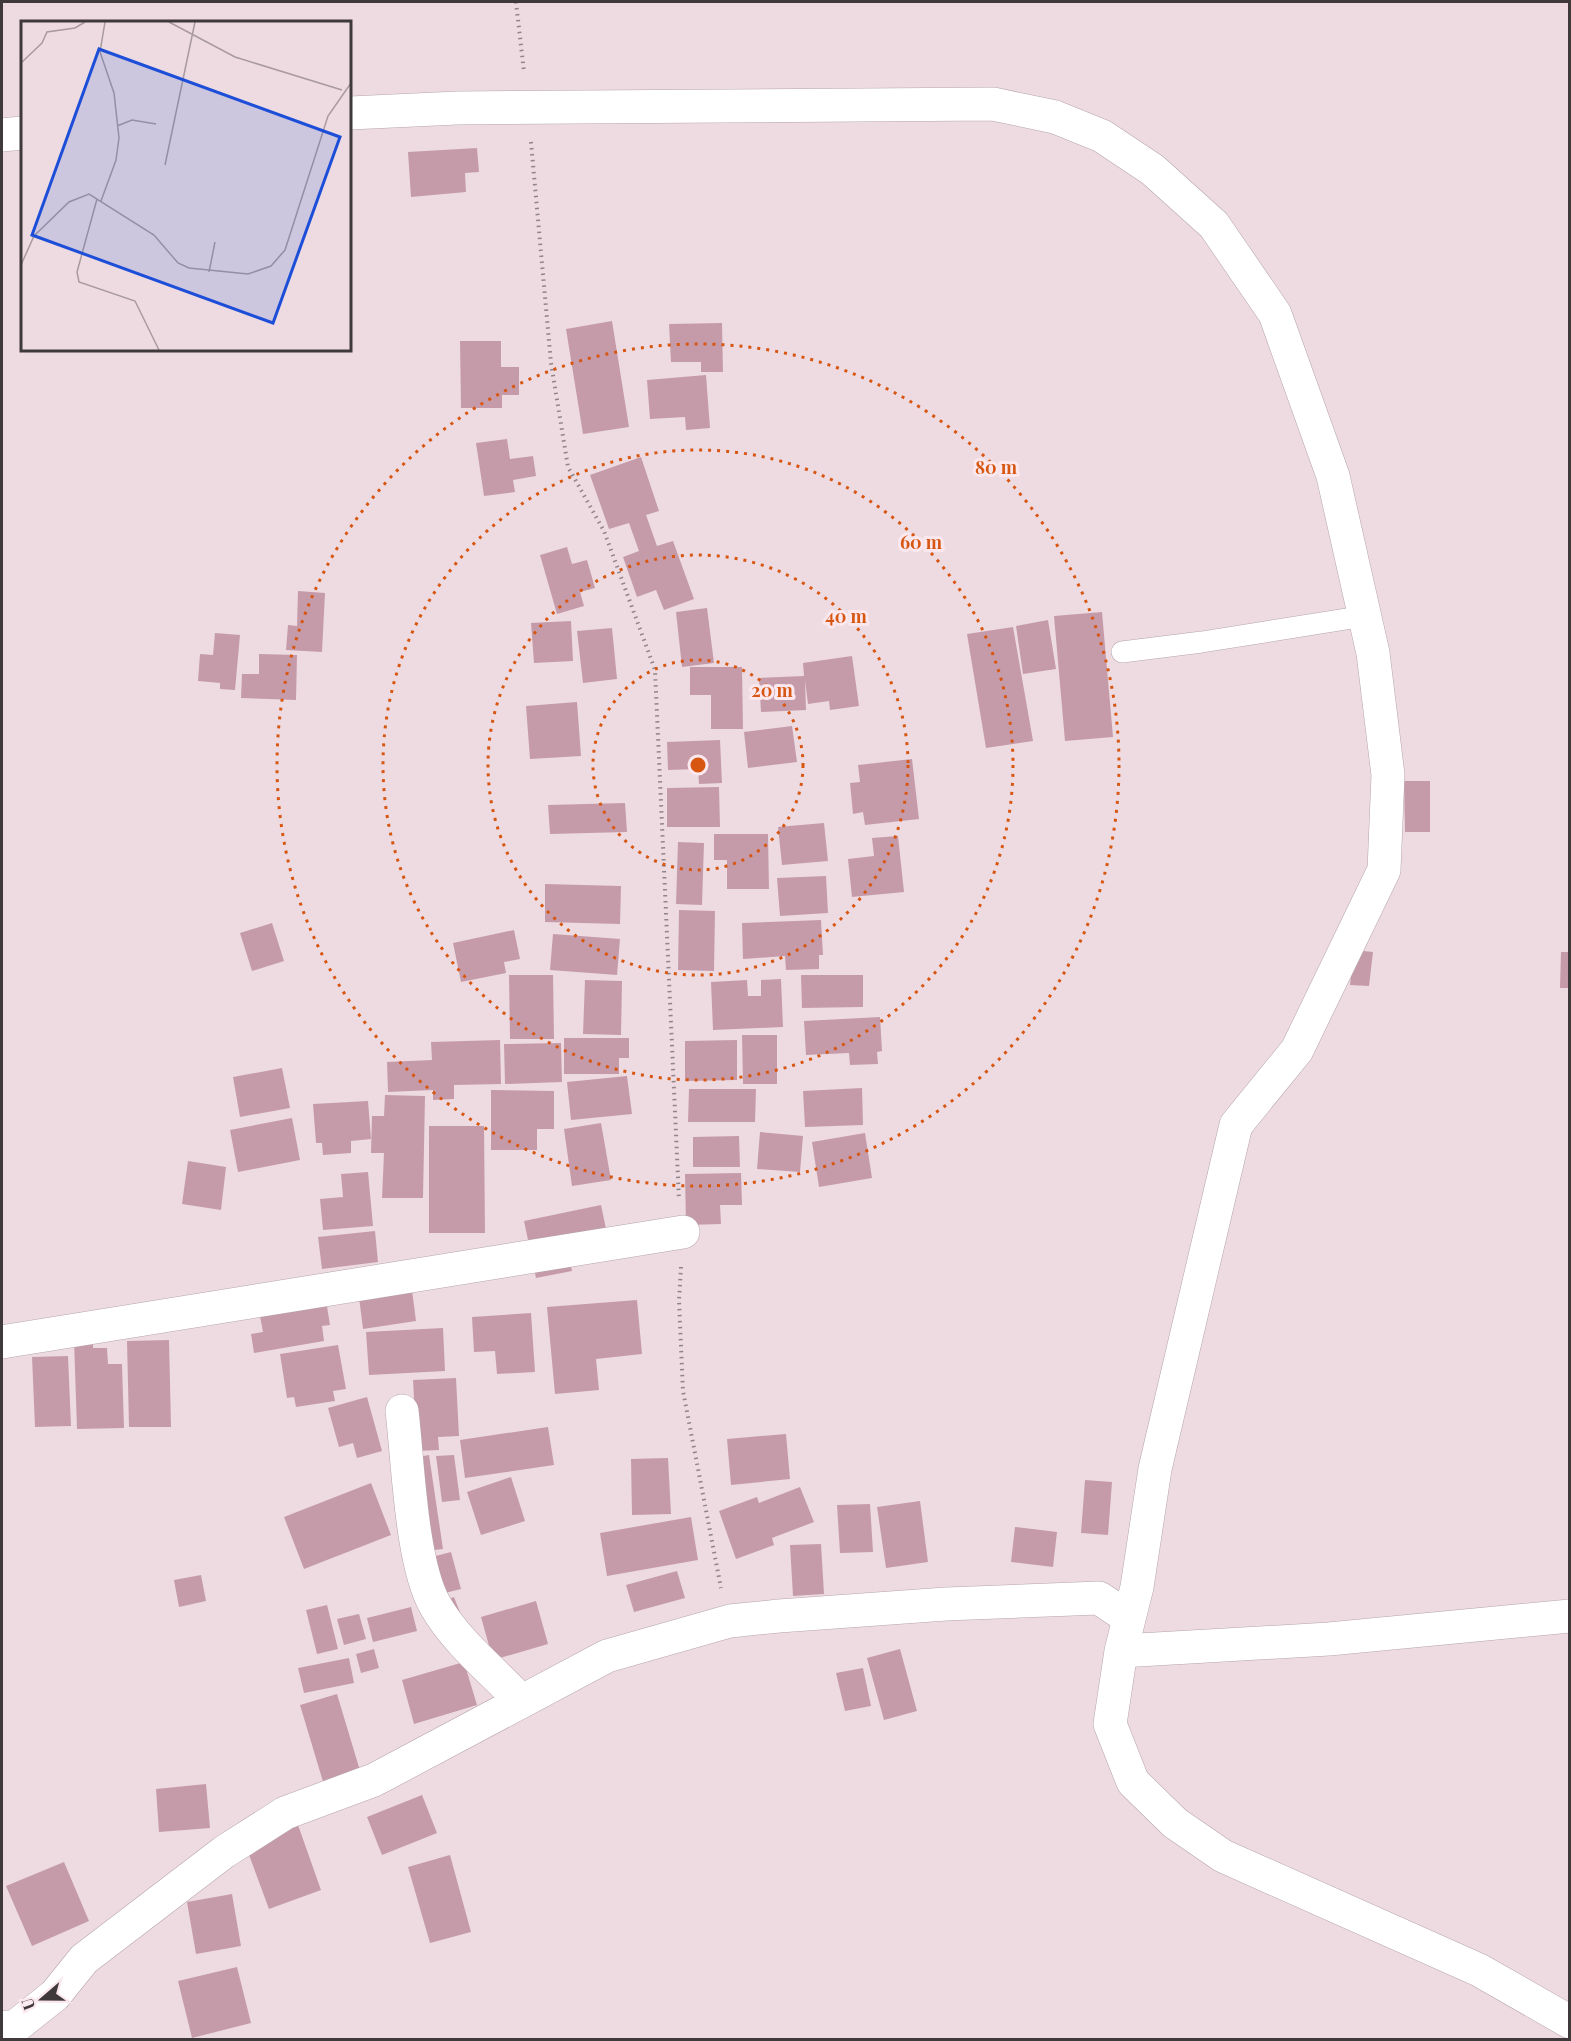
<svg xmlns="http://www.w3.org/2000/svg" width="1571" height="2041" viewBox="0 0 1571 2041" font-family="'Playfair Display',serif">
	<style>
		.building { fill: #c69ba9 }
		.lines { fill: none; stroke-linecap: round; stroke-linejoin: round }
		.lane-casing { stroke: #b6a5aa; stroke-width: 22 }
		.street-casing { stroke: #b6a5aa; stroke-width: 34 }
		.path { stroke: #908488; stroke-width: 4; stroke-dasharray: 1.5 4.5; stroke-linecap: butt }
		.lane { stroke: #fff; stroke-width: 21 }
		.street { stroke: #fff; stroke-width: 33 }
		.ring { fill: none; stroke: #d75611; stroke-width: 3; stroke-dasharray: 3 6 }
		.inset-road { fill: none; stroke: #a89a9f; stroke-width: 1.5 }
		.view { fill: #1d4ed8; fill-opacity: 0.15; stroke: #1d4ed8; stroke-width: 3 }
		.inset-edge { fill: none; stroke: #40393b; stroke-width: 3 }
		.centre { fill: #d75611; stroke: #fbe8ee; stroke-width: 3 }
		.ring-label { font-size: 18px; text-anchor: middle; font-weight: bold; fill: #d75611; stroke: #fbe8ee; stroke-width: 6; stroke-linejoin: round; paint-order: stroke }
	</style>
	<rect width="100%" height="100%" fill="#eddbe1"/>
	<path class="building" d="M477,148l2,24 -14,1 1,19 -55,5 -3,-45z
		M612,321l17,106 -46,7 -17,-105z
		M722,323l1,49h-22v-10h-30l-2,-38z
		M460,341h41v26h18v28h-17v13h-41z
		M706,375l4,53 -24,2 -1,-13 -35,2 -3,-39z
		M507,439l3,20 23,-3 3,20 -23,4 2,12 -31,4 -8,-53z
		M641,457l18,54 -13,4 11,31 16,-5 21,58 -30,11 -8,-20 -19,7 -14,-40 16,-6 -10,-28 -20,6 -19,-54z
		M567,547l5,17 15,-4 8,28 -15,4 4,14 -27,8 -17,-59z
		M298,591l27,2 -3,59 -36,-2 2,-25 9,1z
		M707,608l7,55 -32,4 -6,-55z
		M1102,612l11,125 -48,4 -11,-125z
		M1048,620l8,49 -33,5 -7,-48z
		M571,621l2,40 -39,2 -3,-40z
		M1013,627l20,114 -47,7 -19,-114z
		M612,628l5,51 -34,4 -6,-52z
		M215,633l25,2 -5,55 -15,-1v-6l-22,-2 2,-27 13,1z
		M259,654l38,1 -1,45 -55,-2 1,-24h17z
		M852,656l7,50 -29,4 -1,-9 -21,3 -3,-24 1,30 -45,2 -2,-34 45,-2 -1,-13z
		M690,667h52l1,62h-32v-34h-21z
		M577,702l4,54 -51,3 -4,-53z
		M792,726l5,36 -49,6 -4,-36z
		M720,740l2,43 -23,1 -1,-15 -30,1 -1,-28z
		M912,759l7,60 -54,6 -2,-13 -10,2 -3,-31 10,-1 -2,-17z
		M1404,781h26v51h-25z
		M719,787l1,40h-53v-39z
		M625,803l2,29 -77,2 -2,-29z
		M824,823l4,38 -46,4 -4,-38z
		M714,834h54l1,55h-42v-29h-13z
		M898,836l6,56 -52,5 -4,-38 26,-3 -2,-18z
		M678,842l26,1 -2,62 -26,-1z
		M826,876l2,37 -48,3 -3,-38z
		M545,884l76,2 -1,38 -75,-2z
		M679,910l36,1 -1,60 -36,-1z
		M821,920l2,35h-4v14l-33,1 -1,-14 -42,3 -1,-36z
		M272,923l12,38 -32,10 -12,-38z
		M514,930l6,29 -16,3 2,11 -45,9 -8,-39z
		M553,934l67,5 -3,36 -67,-5z
		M1354,950l19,2 -4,34 -19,-1z
		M1561,952h9v36h-10z
		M509,975h44l1,64h-44z
		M801,975h62v32l-61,1z
		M781,979l2,48 -70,3 -2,-48 36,-2 1,16h13v-16z
		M585,980l37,1 -1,54 -38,-1z
		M880,1017l2,34 -5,1 1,12 -28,1 -1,-12 -43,2 -2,-34z
		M742,1035h35v49h-34z
		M564,1038h65v20h-10v16h-55z
		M500,1040l1,44 -47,1v14l-21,1v-10l-45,2 -1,-30 45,-2 -1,-18z
		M737,1040v40l-52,1v-40z
		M561,1043l1,39 -57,2 -1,-40z
		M282,1068l8,40 -50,9 -7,-40z
		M627,1076l5,38 -61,6 -4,-38z
		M862,1088l1,37 -58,2 -2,-36z
		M689,1089h67l-1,33h-67z
		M491,1090l63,1v38h-17v21h-46z
		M385,1095l40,1 -2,102h-41l2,-45h-13l1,-37h12z
		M368,1101l3,38 -20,2v12l-28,2 -1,-12h-6l-3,-39z
		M292,1118l8,42 -62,12 -8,-42z
		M601,1123l10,57 -39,6 -8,-57z
		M429,1126h55l1,107h-56z
		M760,1132l43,4 -3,36 -43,-3z
		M865,1133l7,45 -53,9 -7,-45z
		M739,1136l1,31h-47v-30z
		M188,1161l38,6 -5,43 -39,-6z
		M368,1172l5,54 -50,4 -3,-31 23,-2 -2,-23z
		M741,1173l1,32h-22l1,19 -35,1 -1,-51z
		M601,1205l9,43 -41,9 3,14 -36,7 -12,-57z
		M375,1231l3,31 -56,7 -4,-32z
		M412,1290l4,31 -53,8 -4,-32z
		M256,1295l70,5 4,25 -8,1 2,15 -70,12 -3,-19 12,-2z
		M637,1300l5,54 -46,5 3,31 -44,4 -8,-87z
		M531,1313l4,59 -38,2 -2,-23 -21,1 -2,-35z
		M443,1328l2,43 -76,4 -3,-43z
		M93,1339v9h14l1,16h14l2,64 -47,1 -3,-89z
		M169,1340l2,87h-42l-2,-86z
		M338,1345l8,44 -13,2 2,10 -39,6 -2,-10 -7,1 -7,-44z
		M68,1356l3,70 -36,1 -3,-70z
		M456,1378l3,58 -21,1 1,13 -22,1 -4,-71z
		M367,1397l15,54 -25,7 -4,-15 -14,4 -11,-39z
		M548,1427l6,38 -89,13 -5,-38z
		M786,1434l4,45 -59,6 -4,-46z
		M429,1455l14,94 -17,2 -13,-93z
		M454,1455l6,45 -18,2 -6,-46z
		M668,1458l3,56 -39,1 -1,-56z
		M511,1477l14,44 -44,14 -14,-43z
		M1085,1480l27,2 -4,53 -27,-2z
		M371,1483l20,52 -87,34 -20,-52z
		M800,1487l14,35 -42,16 2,7 -38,14 -17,-48 38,-14 2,6z
		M920,1501l8,61 -42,6 -9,-61z
		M870,1504l3,48 -33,1 -3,-48z
		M691,1517l7,43 -91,16 -7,-43z
		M1015,1527l42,5 -4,35 -42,-5z
		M821,1544l3,50 -31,2 -3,-51z
		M451,1552l10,37 -24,6 -9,-37z
		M677,1571l8,27 -51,14 -8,-27z
		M201,1575l5,26 -27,6 -5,-27z
		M454,1597l9,23 -19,-19z
		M536,1601l12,43 -55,16 -12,-43z
		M327,1605l11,44 -21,5 -11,-44z
		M411,1607l6,24 -44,11 -6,-24z
		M359,1614l7,25 -22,6 -7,-26z
		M374,1649l5,19 -18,5 -5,-19z
		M900,1649l17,62 -33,9 -17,-62z
		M349,1658l5,25 -50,10 -6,-25z
		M464,1662l13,43 -63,19 -12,-44z
		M863,1668l8,38 -26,5 -9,-38z
		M337,1694l24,80 -37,11 -24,-80z
		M206,1784l4,44 -51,4 -3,-43z
		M422,1795l15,38 -55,22 -15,-38z
		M298,1825l23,65 -52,19 -24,-65z
		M450,1855l21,77 -41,11 -22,-76z
		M64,1862l25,59 -57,25 -26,-60z
		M232,1894l9,52 -45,8 -9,-52z
		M237,1967l14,56 -59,15 -14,-57z"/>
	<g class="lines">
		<defs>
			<path id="lane" d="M1122,652l80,-10 163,-26"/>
			<path id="street" d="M350,113l107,-5 536,-4 62,13 47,19 51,34 61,55 61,89 58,162 40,177 15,122 -4,95 -87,180 -61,75 -81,344 -18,118 -16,64 -11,73 23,58 42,41 48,33 256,114 91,52
				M2,135l20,-2
				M2,1342l681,-110
				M402,1411c6,50 9,152 33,194 21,37 57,65 86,96
				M1121,1651l208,-12 241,-23
				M2,2028l14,-2 39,-31 29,-36 140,-107 61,-39 89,-33 233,-124 123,-35 49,-5 167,-12 153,-6 30,20"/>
		</defs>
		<use href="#lane" class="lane-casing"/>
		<use href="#street" class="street-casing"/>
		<path class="path" d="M516,2l8,70
			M531,142l20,221 17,104 36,64 51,139 24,530
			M681,1267l-2,34 4,90 38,197"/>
		<use href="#lane" class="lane"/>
		<use href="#street" class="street"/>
	</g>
	<g class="ring">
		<circle cx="698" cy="765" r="105"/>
		<circle cx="698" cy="765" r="210"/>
		<circle cx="698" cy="765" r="315"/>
		<circle cx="698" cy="765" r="421"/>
	</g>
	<g transform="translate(21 21)">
		<rect width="330" height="330" fill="#eddbe1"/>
		<path class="inset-road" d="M148,1l66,35 107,33M0,42l21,-20 5,-11 28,-4 10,-6M96,105l15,-6 24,4M144,144l30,-143M76,178l-20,73 2,10 56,19 24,49M80,180l15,-41 3,-22 -5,-45 -14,-41 5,-30M0,244l13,-29 35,-34 20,-8 65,41 24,28 11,5 59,6 23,-8 14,-16 43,-134 23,-33M188,251l6,-30"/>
		<path class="view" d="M78,28l241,88 -67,186 -241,-88z"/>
		<rect width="330" height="330" class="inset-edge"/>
	</g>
	<circle cx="698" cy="765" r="9" class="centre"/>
	<g class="ring-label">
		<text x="996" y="474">80 m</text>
		<text x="921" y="549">60 m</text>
		<text x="846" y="623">40 m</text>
		<text x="772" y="697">20 m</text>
	</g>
	<rect width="1571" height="2041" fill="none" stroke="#40393b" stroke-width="6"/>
	<g transform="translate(42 1999) rotate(250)" stroke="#fbe8ee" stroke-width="4.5" paint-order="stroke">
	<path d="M0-4.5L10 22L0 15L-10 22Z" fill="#40393b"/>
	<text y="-9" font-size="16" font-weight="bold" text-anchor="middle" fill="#40393b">U</text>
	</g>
</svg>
